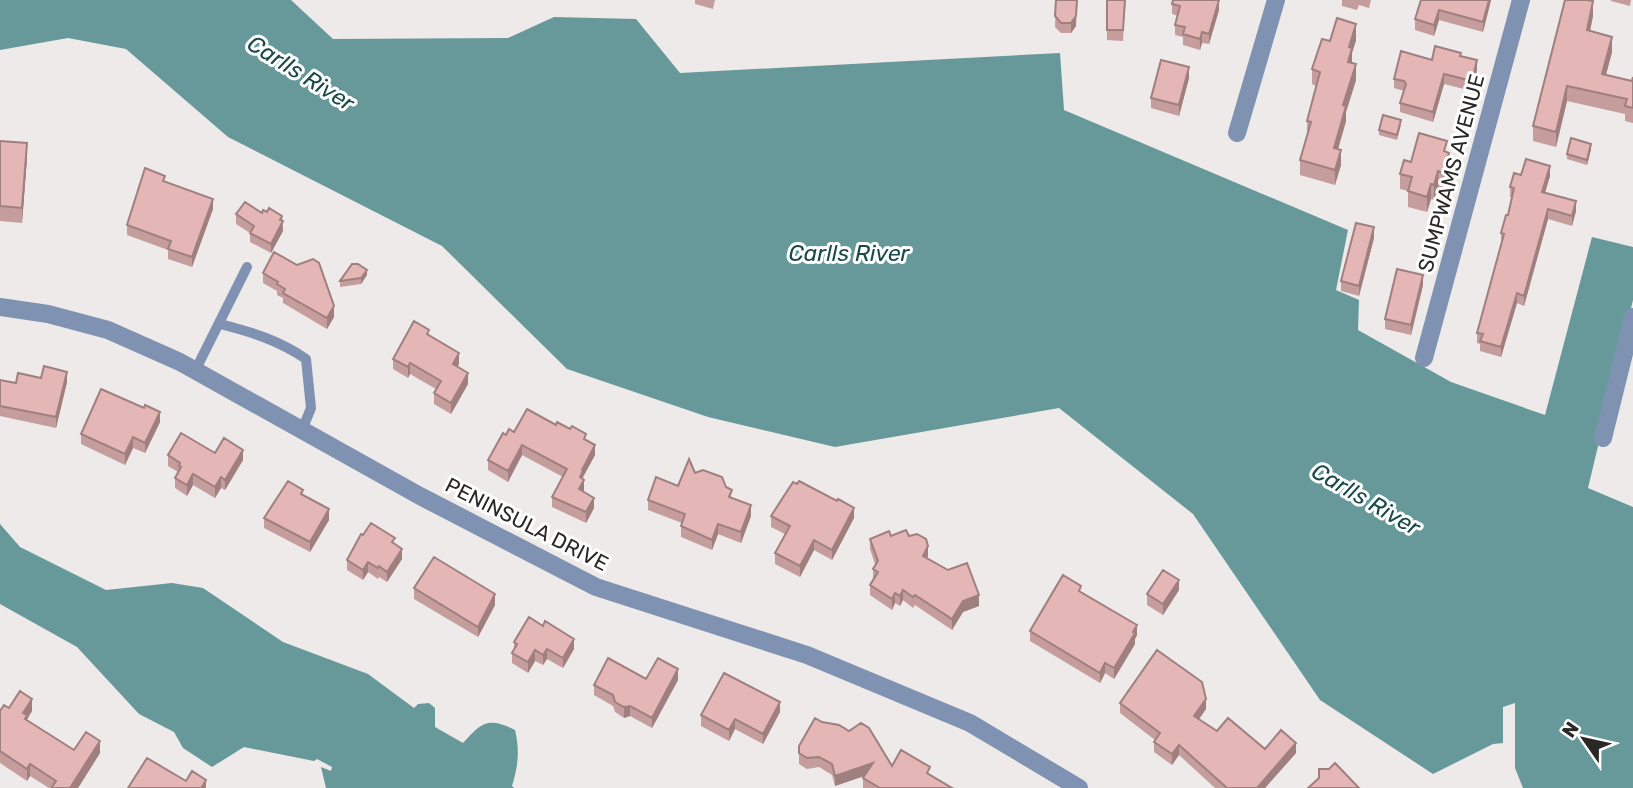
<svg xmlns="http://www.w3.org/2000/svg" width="1633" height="788" viewBox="0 0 1633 788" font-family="Rubik,sans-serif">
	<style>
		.water { fill: #67999a }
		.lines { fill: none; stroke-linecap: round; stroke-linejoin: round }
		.service { stroke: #7f92b1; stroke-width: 10 }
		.minor { stroke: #7f92b1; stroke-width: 18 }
		.wall { fill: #c49d9c }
		.shaded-wall { fill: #a07f7f }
		.building { fill: #e4b6b5; stroke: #a07f7f; stroke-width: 2 }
		.labels { text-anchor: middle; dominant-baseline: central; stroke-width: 6; stroke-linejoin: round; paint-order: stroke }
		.street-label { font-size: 21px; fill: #292827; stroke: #fff }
		.water-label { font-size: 23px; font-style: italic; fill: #1a4949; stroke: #fff }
	</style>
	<rect width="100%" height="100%" fill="#edeae9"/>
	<path class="water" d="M0,0h291l42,39 175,-1 46,-21 82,2 44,54 380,-20 4,57 284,120 -12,60 23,10 -1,30 93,52 94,33 47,-178 41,10v53l-45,188 45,19v281h-110l-8,-20v-65l-12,4v36l-10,1 -60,30 -113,-74 -127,-186 -134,-106 -224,39 -127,-30 -141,-48 -125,-123 -214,-109 -102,-88 -58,-11 -68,12z
		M0,524l20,23 86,43 66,-7 31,5 80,54 85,32 46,34 4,-4 11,-1 6,5v19l28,16c18,-20 25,-27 52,-13 5,21 3,36 -3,56l2,2h-188l-5,-21 10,4 1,-4 -15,-8 -3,2 -70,-14 -32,20 -29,-19 -9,-16 -35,-18 -62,-67 -77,-43z"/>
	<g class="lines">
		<path class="service" d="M220,324c32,8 60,17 86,35l5,49 -9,22
			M195,371l52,-104"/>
		<path class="minor" d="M1237,133l39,-133
			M0,307l48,7 60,16 72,32 240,134 176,91 211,68 163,68 109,65
			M1424,358l97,-358
			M1603,438l30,-121"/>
	</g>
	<path class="wall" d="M695,0h20l-2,9 -18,-5z
		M1056,0l20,26 -5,7h-10l-6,-6z
		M1107,0h18l-2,41 -16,-1z
		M1342,0h29l-2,8 -10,-3 -2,5 -15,-4z
		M1421,0h70l-8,32 -44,-12 -5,16 -19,-6v-11z
		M1611,0h20l-1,6 -19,-5z
		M1172,4l47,6 -10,34 -7,-1 -2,7 -17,-5v-8l-8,-2v-10l3,-9 -6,-2z
		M1593,16l-3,15 22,21 -6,23 26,6 1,-4v46l-8,-2v-7l-58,-13 -11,46 -23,-6v-15z
		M1356,40l-4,13v10l4,17 -10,32v9l-8,28 3,16 -6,20 -35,-10v-15l7,-24v-15l9,-35 -4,-2v-15l18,-28z
		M1461,56l16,14 -5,21 -28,-7 -11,38 -33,-10v-9l4,-12 -10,-3v-9l38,-19z
		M1189,78l-10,38 -28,-8v-10z
		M1401,125l-4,15 -18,-5v-5z
		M0,141l27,17 -5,65 -22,-2z
		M1591,149l-4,16 -20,-6v-5z
		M1447,152l2,16 -6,20 -5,-1 -4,13 -3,-1 -4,13 -19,-5v-16l-8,-2v-15l11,-12z
		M1521,175l29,1 -5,17 31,18 -4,15 -24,-7 -24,87 -7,-3 -16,54 -21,-6v-7l-3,-1v-10l24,-90v-10l7,-18 4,-18h-2v-10z
		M165,181l48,28 -21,58 -24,-8v-9l-41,-15v-10z
		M262,213l20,8 1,10 -12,22 -21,-11v-9l-14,-9v-10z
		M1374,238l-15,58 -18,-5v-10z
		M263,273l71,33v11l-7,12 -44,-26v-5l-6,-3v-4l-14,-8z
		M367,275l-6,9 -21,3v-6z
		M1423,285l-12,50 -26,-6v-10z
		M429,336l30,28 -2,3 11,17 -17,30 -17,-10v-11l2,-4 -26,-15 -2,4 -15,-9v-10z
		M41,378l26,4 -11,46 -56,-12v-36l16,3z
		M160,422l-15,31 -12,-5 -8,17 -44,-21v-10z
		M556,425l30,15 9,15 -12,22 1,13 -1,2 11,16 -8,15 -34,-16v-10l11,-20 -41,-22 -14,27 -20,-12v-10l26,-28z
		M215,453l28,7 -18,30 -4,-2 -6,10 -22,-13 -6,11 -12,-8v-10l3,-6 -10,-6v-11z
		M695,473l31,14 6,11 19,18 -10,27 -23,-9 -6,16 -31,-13v-11l1,-3 -34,-13v-10l30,-14z
		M771,516l83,2 -22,42 -18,-10 -14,27 -25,-13v-11l10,-19 -14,-7z
		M264,518l65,2 -19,32 -46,-24z
		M891,536h18l19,20 -1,2 52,48 -16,6 -11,18 -37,-25 -2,3 -10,-8 -3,6 -5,-3 -3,7 -22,-15v-10l3,-6v-10l2,-5 -5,-15v-10z
		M395,544l7,15 -15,23 -8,-5 -1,2 -10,-7 -5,8 -16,-10v-10z
		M414,588l81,17 -17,32 -64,-38z
		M1179,590l-16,25 -16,-10v-11z
		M1081,593l56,42 -2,4v5l-21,35 -9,-6 -5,10 -70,-42v-10z
		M514,642l60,7 -11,19 -16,-9 -4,6 -8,-4 -7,12 -16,-10v-10l2,-5z
		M646,679l32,1 -26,48 -22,-12 -6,2 -9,-6 -2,-6 -19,-11v-10z
		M1120,703l86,6 -7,10 18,12 48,18 31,4 -31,35h-50l-36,-33 -7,10 -18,-13v-10l1,-2 -35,-27z
		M9,708l23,3 -5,9 47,30 26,3 -22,35h-29l-19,-12 -3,5 -27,-18v-52z
		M780,712l-17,32 -28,-15 -6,12 -28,-15v-11z
		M799,746l131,29 22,13h-89v-10l1,-2 -29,10 -3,-11 -13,-8 -12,2 -8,-5z"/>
	<path class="shaded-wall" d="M1077,0l-1,26 -5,7v-10z
		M1219,0v10l-10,34v-10z
		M1489,0h2l-8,32v-10z
		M1593,1v15l-6,29v-15z
		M1439,10v10l-5,16v-11z
		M1356,24v16l-4,13v10l-4,14 1,-30z
		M1202,32v11l-2,7v-11z
		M1612,37v15l-10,37v-15z
		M1477,60v10l-5,21v-10z
		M1356,64v16l-10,32v9l-12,42v-15l9,-43z
		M1189,67v11l-10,38v-11z
		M1444,74v10l-11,38v-10z
		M1567,86v15l-11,46v-15z
		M27,143v15l-5,65v-15z
		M1591,144v5l-4,16v-5z
		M1341,150v15l-6,20v-15z
		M1449,153v15l-6,20v-15z
		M1550,166v10l-8,26v-10z
		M1438,171v16l-4,13v-15z
		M1431,184v15l-4,13v-15z
		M213,199v10l-21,58v-10z
		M1576,201v10l-4,15v-10z
		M1548,209v10l-24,87v-10z
		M282,216l1,15 -12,22v-9z
		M1374,227v11l-15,58v-10z
		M367,270v5l-6,9v-6z
		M1423,275v10l-12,50v-10z
		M1517,293v10l-16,54v-10z
		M334,306v11l-7,12v-11z
		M459,353v11l-6,11v-11z
		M410,363v11l-2,4v-11z
		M67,372v10l-11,46v-11z
		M468,373v11l-17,30v-11z
		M160,412v10l-15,31v-10z
		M133,437v11l-8,17v-11z
		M522,445v10l-14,27v-11z
		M595,445v10l-12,22v4l-3,-4 2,-7z
		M243,450v10l-18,30v-10z
		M193,474v11l-6,11v-11z
		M221,477v11l-6,10v-11z
		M584,480v10l-5,10v-11z
		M594,498v10l-8,15v-11z
		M751,505v11l-10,27v-11z
		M854,508v10l-22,42v-10z
		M329,509v11l-19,32v-10z
		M718,524v10l-6,16v-10z
		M814,540v10l-14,27v-11z
		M928,546v10l-5,10v-10z
		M402,549v10l-15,23v-10z
		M368,562v10l-5,8v-10z
		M1179,580v10l-16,25v-11z
		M903,590v10l-3,6v-10z
		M895,593v10l-3,7v-11z
		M495,594v11l-17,32v-10z
		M979,595v11l-16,6 -11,18v-11l11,-18z
		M1137,625v10l-2,4v5l-21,35v-11z
		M574,639v10l-11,19v-10z
		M547,649v10l-4,6v-10z
		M535,650v11l-7,12v-11z
		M1105,663v10l-5,10v-10z
		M678,669v11l-26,48v-10z
		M32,699v12l-5,8v8l-4,-14z
		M1206,699v10l-12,17v-10z
		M780,702v10l-17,32v-10z
		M630,706v10l-6,2v-11z
		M735,719v10l-6,12v-11z
		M100,741v12l-22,35h-8z
		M1296,743v10l-31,35h-8z
		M1179,745v10l-7,10v-11z
		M873,763v10l-38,13v-10z
		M30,764v12l-3,5v-12z
		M206,780v8h-4z"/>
	<path class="building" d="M1056,0h21l-1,16 -5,7h-10l-6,-7z
		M1107,0h18l-2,30h-16z
		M1173,0h46l-10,34 -7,-2 -2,7 -17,-5 2,-7 -10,-2 5,-19 -8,-2z
		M1421,0h68l-6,22 -44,-12 -5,15 -19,-6z
		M1565,0h22l6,1 -6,29 25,7 -10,37 30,7 1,-4v31l-8,-2 2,-7 -60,-13 -11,46 -23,-6z
		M1337,18l19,6 -7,23 3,1 -4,14 8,2 -13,41 3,1 -12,42 7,2 -6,20 -35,-10 11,-38 -4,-1 13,-49 -8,-3 10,-30 8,2z
		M1435,46l26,7 -1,3 17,4 -5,21 -28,-7 -11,38 -33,-9 6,-19 -2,-3 -10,-2 7,-28 31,9z
		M1161,60l28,7 -10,38 -28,-7z
		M1383,115l18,5 -4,15 -18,-5z
		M1419,133l28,8 -3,10 5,2 -6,20 -5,-2 -4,14 -3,-1 -4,13 -19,-6 4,-14 -12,-3 4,-14 7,2z
		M1571,138l20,6 -4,16 -20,-6z
		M0,141l27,2 -5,65 -22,-2z
		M1526,159l24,7 -8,26 34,9 -4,15 -24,-7 -24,87 -7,-3 -16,54 -21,-6 3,-7 -6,-1 27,-99 -3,-1 5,-18h2l6,-27 -4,-1 4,-14 7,2z
		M145,168l20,8 -2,5 50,18 -21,58 -24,-8 3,-8 -44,-16z
		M245,202l17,11 1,-3 4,2 2,-4 13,8 -2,4 3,1 -12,23 -21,-11 4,-7 -18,-12z
		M1356,223l18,4 -15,59 -18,-5z
		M274,252l23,13 16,-6 6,4 15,43 -7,12 -44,-25 2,-4 -8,-5 1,-2 -15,-9z
		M352,264h6l9,6 -6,8 -21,3z
		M1397,269l26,6 -12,50 -26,-6z
		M414,321l15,9 -2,4 32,19 -6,11 15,9 -17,30 -17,-10 7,-12 -31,-18 -2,4 -15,-8z
		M44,366l23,6 -11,45 -56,-11v-26l16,3 2,-10 23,5z
		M101,389l43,19 1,-3 15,7 -15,31 -12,-6 -8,17 -44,-20z
		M527,409l29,16 1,-3 13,7 2,-3 14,8 -2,5 11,6 -13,25 1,1 -3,6 4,3 -5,9 15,9 -8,14 -34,-15 15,-28 -45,-24 -14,26 -20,-11 15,-27 3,2 3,-6 5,3z
		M181,433l34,20 9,-15 19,12 -18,30 -4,-3 -6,10 -22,-13 -6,11 -12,-7 6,-11 -2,-1 1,-3 -12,-8z
		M689,459l6,14 8,-3 19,7 4,10 6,3 -3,7 22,8 -10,27 -23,-8 -6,16 -31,-14 4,-12 -37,-14 8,-23 22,9z
		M288,481l15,9 -2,4 28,15 -19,33 -46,-24z
		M799,481l38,20 1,-2 16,9 -22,42 -18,-10 -14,26 -25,-13 15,-27 -19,-10 22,-34 4,2z
		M371,523l24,15 -3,4 10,7 -15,23 -8,-6 -1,2 -10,-6 -5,8 -16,-10 14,-26 2,1z
		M906,530l3,6 8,-2 9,5 2,7 -5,10 25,14 19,-7 12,32 -16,6 -11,18 -37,-24 -2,2 -10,-7 -3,6 -5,-3 -3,6 -22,-14 8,-13 -5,-3 5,-8 -8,-22 19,-8 2,5z
		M434,557l61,37 -17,33 -64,-39z
		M1163,570l16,10 -16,24 -16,-10z
		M1063,575l18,11 -2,5 58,34 -4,7 2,1 -21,35 -9,-5 -5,10 -70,-42z
		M529,617l14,9 2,-5 29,18 -11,19 -16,-9 -4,6 -8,-5 -7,12 -16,-9 5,-9 -3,-2z
		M1157,650l45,32 4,17 -12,17 23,15 11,-13 37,31 16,-19 15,13 -39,45h-30l-48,-43 -7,9 -18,-12 6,-9 -40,-30z
		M608,658l38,21 12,-21 20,11 -26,49 -22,-12 -6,1 -9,-5 -2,-7 -19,-10z
		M724,673l56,29 -17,32 -28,-15 -6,11 -28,-15z
		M20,691l12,8 -9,14 4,2 -2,4 49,31 12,-18 14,9 -30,47h-17l-1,-1 4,-6 -26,-17 -3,5 -27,-18v-40l4,-6 5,3z
		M815,718l7,4 17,3 10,6 12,-8 8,5 23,38 9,-16 29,17 -3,6 25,15h-72l-17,-10 10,-15 -38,13 -3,-12 -13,-7 -12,1 -8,-5v-7z
		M147,758l39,23 6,-10 14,9 -4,7 1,1h-75z
		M1335,763l24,25h-51l11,-10v-9h10z"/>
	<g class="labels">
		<g class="street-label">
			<text transform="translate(1451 173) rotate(-75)">SUMPWAMS AVENUE</text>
			<text transform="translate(527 524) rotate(27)">PENINSULA DRIVE</text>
		</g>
		<g class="water-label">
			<text transform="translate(301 73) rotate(32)">Carlls River</text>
			<text x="849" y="253">Carlls River</text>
			<text transform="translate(1366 499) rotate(30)">Carlls River</text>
		</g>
	</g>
	<g transform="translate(1584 739) rotate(304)" stroke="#ffffff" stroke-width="5" paint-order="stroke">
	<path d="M0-5L12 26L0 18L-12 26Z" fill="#292827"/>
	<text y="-10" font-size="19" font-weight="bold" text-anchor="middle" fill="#292827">N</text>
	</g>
</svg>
